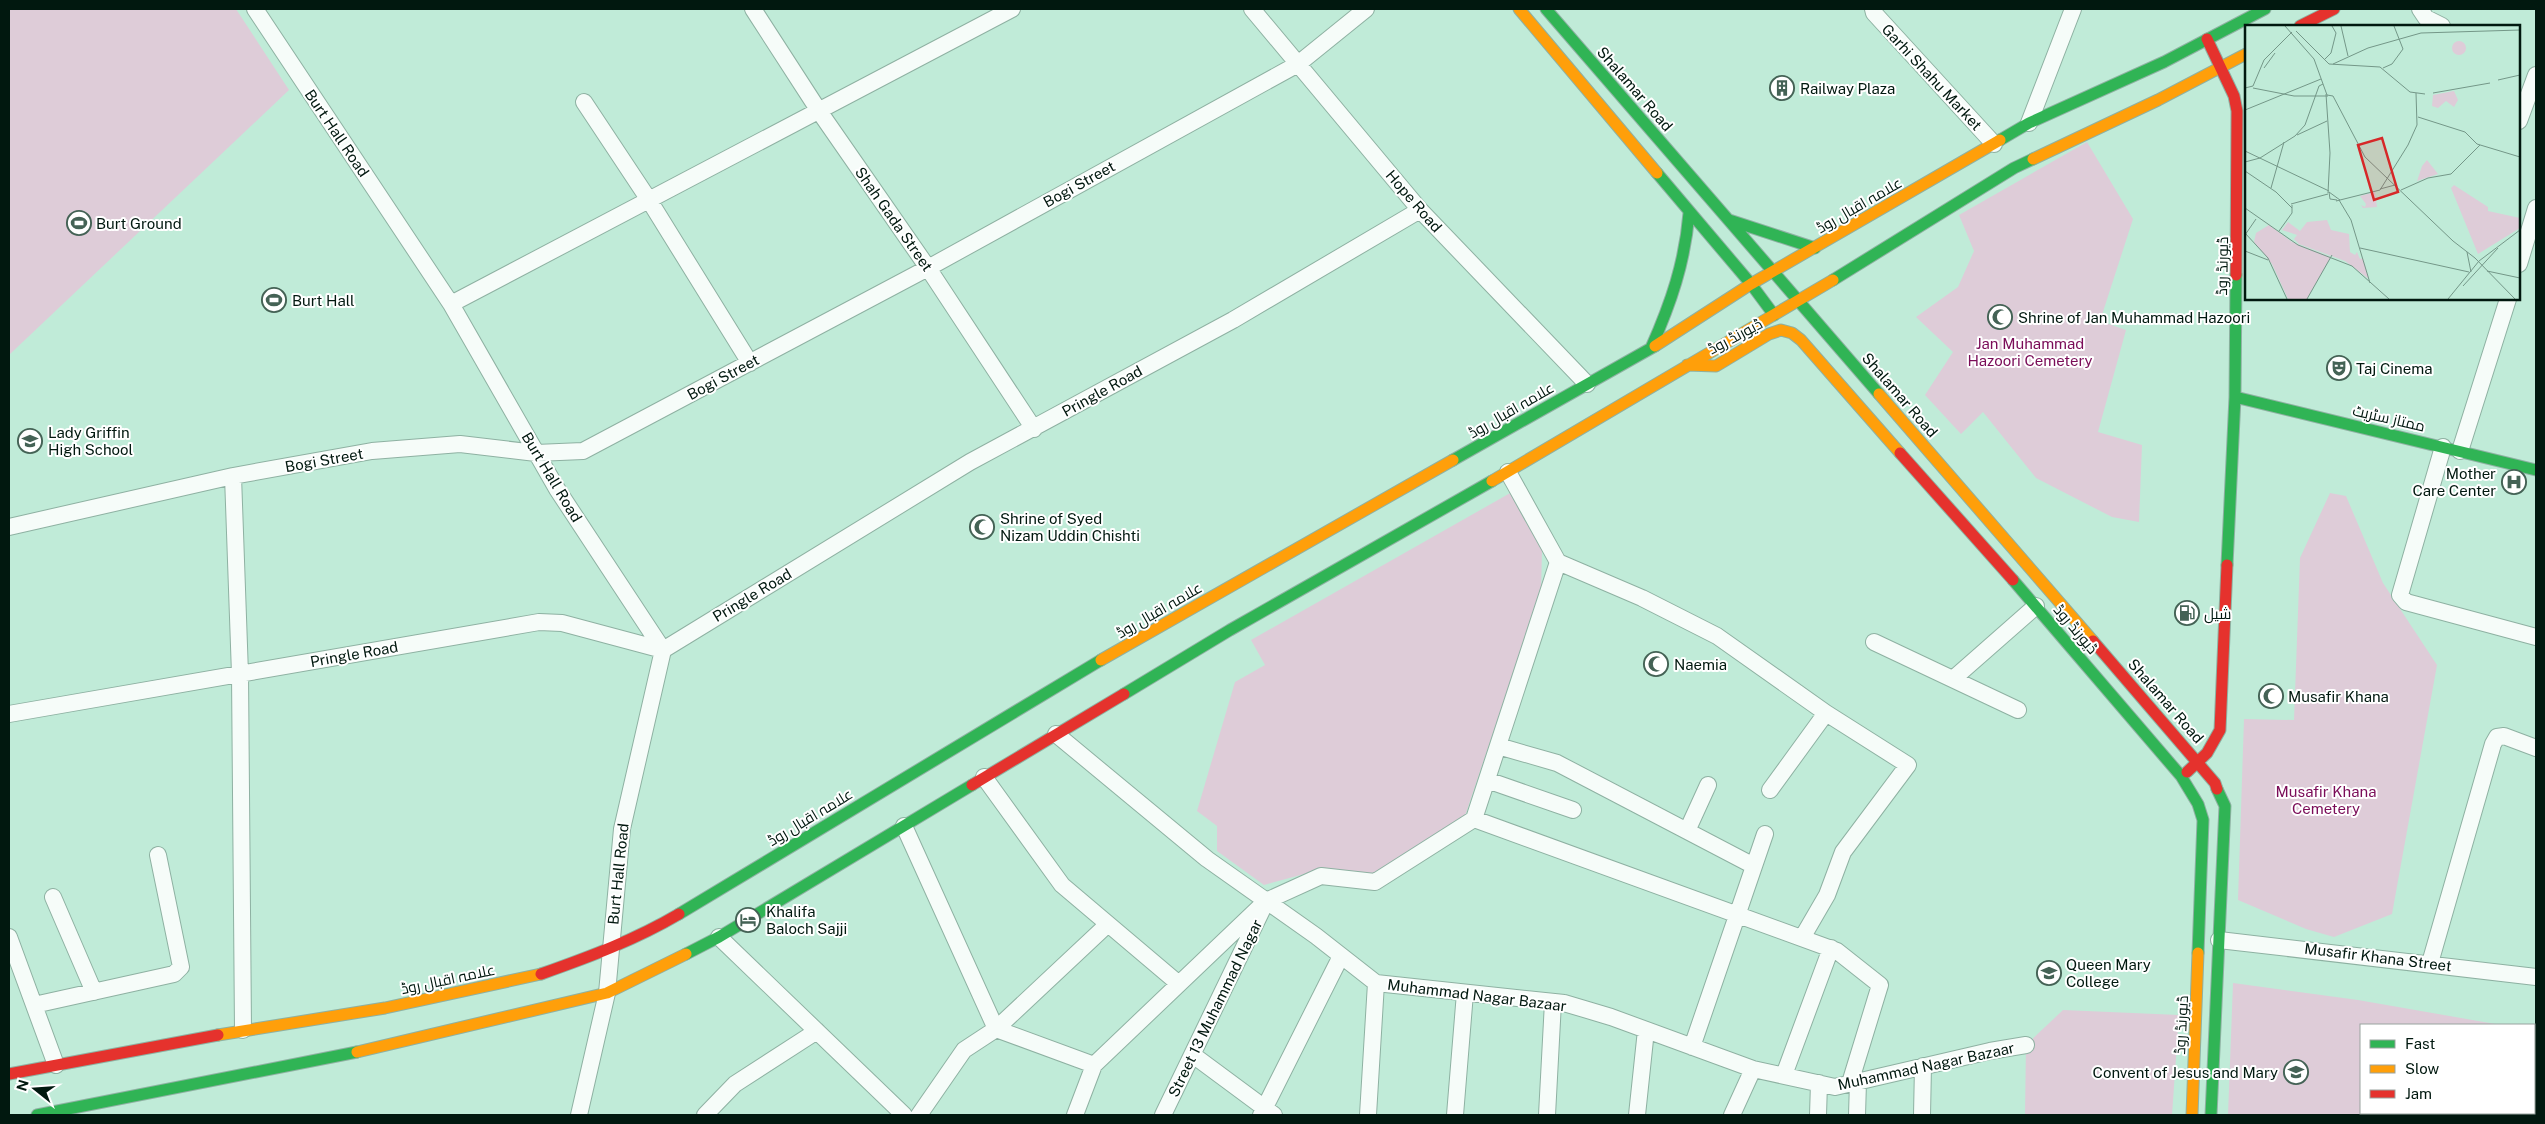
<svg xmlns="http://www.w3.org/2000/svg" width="2545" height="1124" viewBox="0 0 2545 1124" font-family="'Public Sans',Cairo,sans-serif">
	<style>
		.green { fill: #deccd8 }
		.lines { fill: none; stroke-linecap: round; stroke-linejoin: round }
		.street-casing { stroke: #8eb1a2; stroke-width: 18 }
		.fast-casing { stroke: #8eb1a2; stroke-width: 13 }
		.slow-casing { stroke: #8eb1a2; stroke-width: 13 }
		.jam-casing { stroke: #8eb1a2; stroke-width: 13 }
		.street { stroke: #f6fcf9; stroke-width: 16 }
		.fast { stroke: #30b455; stroke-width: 11 }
		.slow { stroke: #ff9f0a; stroke-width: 11 }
		.jam { stroke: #e5322d; stroke-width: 11 }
		.labels { text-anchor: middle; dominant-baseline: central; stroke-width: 4; stroke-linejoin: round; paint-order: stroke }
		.street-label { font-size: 15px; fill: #01180f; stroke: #fff }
		.poi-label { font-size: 15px; fill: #01180f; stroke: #fff; text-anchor: start }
		.park-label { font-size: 15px; fill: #7a0c58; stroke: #fff }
		.inset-road { fill: none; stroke: #749788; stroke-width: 1 }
		.view { fill: #d62828; fill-opacity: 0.15; stroke: #d62828; stroke-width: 2.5 }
		.inset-edge { fill: none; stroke: #01180f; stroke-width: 2.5 }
	</style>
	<rect width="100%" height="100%" fill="#c0ebd8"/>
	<path class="green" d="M9,9h227l53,81 -280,265z
		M2087,142l46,77 -33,102 26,9 -28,102 44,13 -3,77 -27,-5 -76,-39 -53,-66 -22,22 -36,-39 28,-43 -37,-35 42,-30 16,-36 -15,-36z
		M1512,492l30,58 -1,41 -76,225 -87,58 -59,-4 -55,15 -47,-34v-25l-20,-15 38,-129 30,-17 -14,-25z
		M2330,493l16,3 37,87 54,82 -45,249 -58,23 -28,-8 -68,-29 6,-181 50,1 6,-162z
		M2233,983l125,17 143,25h-140v88h173v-82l2,1v83h-308z
		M2063,1010l116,5 -7,100h-147l1,-70z"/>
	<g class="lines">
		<defs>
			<path id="street" d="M255,9l196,295 106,185 106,161 -41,179 -15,164 -28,122
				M753,9l66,102 109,157 106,161
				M1252,9l168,201 167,174
				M1873,9l1,4 120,131
				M2420,9l6,9 16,8
				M584,102l65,98 101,163
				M2519,121l17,-46
				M2029,123l44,-114
				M2519,264l17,-56
				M451,304l561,-295
				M2443,447l-43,148 6,7 130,35
				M2460,451l48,-152
				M233,476l7,198 3,356
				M9,527l224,-51 139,-25 88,-7 76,9 47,-2 345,-183 370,-204 68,-55
				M1558,562l84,36 75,38 109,77 82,52 -65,87 -16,43 -25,43
				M1874,642l144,68
				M1953,679l83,-73
				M9,714l530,-92 23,1 101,27 307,-188 263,-142 187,-110
				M1056,734l151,125 109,77 60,47 188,20 47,14 142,52 82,18 155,-36 36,-6
				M1498,746l59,17 197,103
				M984,777l78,108 117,99
				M1487,780l86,30
				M1770,790l56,-77
				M1474,819l363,132 43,34 -30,98
				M904,826l92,203 -32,21 -45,65
				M1687,831l21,-46
				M53,897l41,95
				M9,937l47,128
				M719,937l185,178
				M2219,940l317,37
				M2430,963l63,-219 4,-7 7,-1 32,12
				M34,1005l140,-31 7,-7 -23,-112
				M1692,1047l73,-213
				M1193,1055l81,60
				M1094,1065l-98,-36 112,-105
				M1784,1075l47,-127
				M705,1115l30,-31 82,-53
				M1075,1115l19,-50 172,-164 55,-25 54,6 99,-63 84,-257 -50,-90
				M1163,1115l99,-205
				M1261,1115l80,-159
				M1368,1115l8,-132
				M1455,1115l10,-122
				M1547,1115l6,-113
				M1637,1115l9,-85
				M1732,1115l21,-46
				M1818,1115l1,-32
				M1857,1115l1,-33
				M1922,1115l1,-49"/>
			<path id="fast" d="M1546,9l333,385
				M2000,140l29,-17 135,-61 101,-53
				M1657,173l94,111 23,31
				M1729,220l86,28
				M1833,280l181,-112 19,-9
				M1651,348c20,-45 34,-86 38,-135
				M2235,397l301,73
				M1453,460l202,-114
				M2227,565l8,-168 1,-122
				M2013,580l168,196 17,28 5,16 -5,133
				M1124,694l106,-64 262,-149
				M679,914l422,-254
				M686,954l33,-17 253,-152
				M37,1115l320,-63
				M2211,1115l14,-309 -8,-17"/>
			<path id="slow" d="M1519,9l138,164
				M2033,159l125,-59 88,-46
				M1655,346l96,-62 249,-144
				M1687,365l29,1 53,-32 12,-4 11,3 9,7 99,113
				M1879,394l214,247
				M1492,481l341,-201
				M1101,660l352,-200
				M218,1035l167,-27 156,-34
				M357,1052l250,-59 79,-39
				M2192,1115l6,-162"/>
			<path id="jam" d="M2300,26l34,-17
				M2207,39l27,57 3,15 -1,164
				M1900,453l113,127
				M2093,641l122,142 2,6
				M2187,772l20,-19 13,-23 7,-165
				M972,785l152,-91
				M541,974c48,-17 94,-34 138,-60
				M9,1074l209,-39"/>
		</defs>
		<use href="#street" class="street-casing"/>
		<use href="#fast" class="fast-casing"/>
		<use href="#slow" class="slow-casing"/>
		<use href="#jam" class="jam-casing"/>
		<use href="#street" class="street"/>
		<use href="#fast" class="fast"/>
		<use href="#slow" class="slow"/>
		<use href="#jam" class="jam"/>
	</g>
	<defs>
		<symbol id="building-ring" viewBox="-11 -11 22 22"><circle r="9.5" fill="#fff" stroke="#446255" stroke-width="1.5"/><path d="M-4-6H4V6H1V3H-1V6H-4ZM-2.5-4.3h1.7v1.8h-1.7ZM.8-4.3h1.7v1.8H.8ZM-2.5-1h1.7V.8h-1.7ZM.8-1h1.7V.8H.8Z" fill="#446255"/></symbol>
		<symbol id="stadium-ring" viewBox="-11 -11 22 22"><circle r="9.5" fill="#fff" stroke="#446255" stroke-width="1.5"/><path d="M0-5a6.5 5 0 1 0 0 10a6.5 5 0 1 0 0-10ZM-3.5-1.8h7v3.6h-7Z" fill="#446255"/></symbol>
		<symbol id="mosque-ring" viewBox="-11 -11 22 22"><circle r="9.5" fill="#fff" stroke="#446255" stroke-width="1.5"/><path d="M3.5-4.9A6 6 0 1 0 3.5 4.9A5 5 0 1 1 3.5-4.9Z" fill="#446255"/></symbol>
		<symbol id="theatre-ring" viewBox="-11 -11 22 22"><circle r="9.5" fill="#fff" stroke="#446255" stroke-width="1.5"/><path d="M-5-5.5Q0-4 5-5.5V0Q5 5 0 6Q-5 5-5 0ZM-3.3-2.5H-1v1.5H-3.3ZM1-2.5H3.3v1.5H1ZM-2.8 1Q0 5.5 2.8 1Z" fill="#446255"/></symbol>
		<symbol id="school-ring" viewBox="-11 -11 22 22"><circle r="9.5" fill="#fff" stroke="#446255" stroke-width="1.5"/><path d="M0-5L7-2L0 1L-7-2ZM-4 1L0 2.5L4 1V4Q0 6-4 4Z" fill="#446255"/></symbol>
		<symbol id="hospital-ring" viewBox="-11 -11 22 22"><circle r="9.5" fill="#fff" stroke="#446255" stroke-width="1.5"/><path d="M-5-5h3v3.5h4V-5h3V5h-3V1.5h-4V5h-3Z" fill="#446255"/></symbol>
		<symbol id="fuel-ring" viewBox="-11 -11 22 22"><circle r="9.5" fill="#fff" stroke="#446255" stroke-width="1.5"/><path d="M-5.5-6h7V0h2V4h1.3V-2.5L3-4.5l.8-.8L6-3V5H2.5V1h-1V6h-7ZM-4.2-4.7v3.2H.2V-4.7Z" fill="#446255"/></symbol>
		<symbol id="hotel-ring" viewBox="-11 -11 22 22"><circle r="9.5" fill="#fff" stroke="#446255" stroke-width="1.5"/><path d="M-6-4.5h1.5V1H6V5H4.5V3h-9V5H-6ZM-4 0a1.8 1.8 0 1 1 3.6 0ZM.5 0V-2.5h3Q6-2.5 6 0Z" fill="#446255"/></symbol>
		<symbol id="university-ring" viewBox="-11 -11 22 22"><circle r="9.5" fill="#fff" stroke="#446255" stroke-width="1.5"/><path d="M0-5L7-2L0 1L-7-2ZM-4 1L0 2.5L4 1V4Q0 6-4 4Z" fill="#446255"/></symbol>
	</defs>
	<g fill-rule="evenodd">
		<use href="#building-ring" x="1768" y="74" width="28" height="28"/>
		<use href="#stadium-ring" x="65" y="209" width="28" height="28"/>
		<use href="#stadium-ring" x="260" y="286" width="28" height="28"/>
		<use href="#mosque-ring" x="1986" y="303" width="28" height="28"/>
		<use href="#theatre-ring" x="2325" y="354" width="28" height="28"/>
		<use href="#school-ring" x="16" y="427" width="28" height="28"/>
		<use href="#hospital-ring" x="2500" y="468" width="28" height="28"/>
		<use href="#mosque-ring" x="968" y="513" width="28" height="28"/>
		<use href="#fuel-ring" x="2173" y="599" width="28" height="28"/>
		<use href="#mosque-ring" x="1642" y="650" width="28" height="28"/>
		<use href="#mosque-ring" x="2257" y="682" width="28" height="28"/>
		<use href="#hotel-ring" x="734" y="906" width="28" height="28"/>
		<use href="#university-ring" x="2035" y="959" width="28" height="28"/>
		<use href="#school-ring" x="2282" y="1058" width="28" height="28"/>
	</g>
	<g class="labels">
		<g class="street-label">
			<text transform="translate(1932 77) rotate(47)">Garhi Shahu Market</text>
			<text transform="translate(1635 89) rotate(49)">Shalamar Road</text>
			<text transform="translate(337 133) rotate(56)">Burt Hall Road</text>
			<text transform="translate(1079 184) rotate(-29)">Bogi Street</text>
			<text transform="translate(1414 201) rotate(49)">Hope Road</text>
			<text transform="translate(1859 205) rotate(-30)">علامہ اقبال روڈ</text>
			<text transform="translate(894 219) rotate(55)">Shah Gada Street</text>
			<text transform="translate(2222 266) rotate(-89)">ڈیورنڈ روڈ</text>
			<text transform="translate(1735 336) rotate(-28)">ڈیورنڈ روڈ</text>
			<text transform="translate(723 377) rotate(-28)">Bogi Street</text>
			<text transform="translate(1102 391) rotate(-29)">Pringle Road</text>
			<text transform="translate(1900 395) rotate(49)">Shalamar Road</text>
			<text transform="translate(1511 410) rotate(-30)">علامہ اقبال روڈ</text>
			<text transform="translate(2389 418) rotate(13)">ممتاز سٹریٹ</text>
			<text transform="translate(324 460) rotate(-10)">Bogi Street</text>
			<text transform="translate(552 477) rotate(59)">Burt Hall Road</text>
			<text transform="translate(752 595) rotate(-31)">Pringle Road</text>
			<text transform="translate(1159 610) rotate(-30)">علامہ اقبال روڈ</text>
			<text transform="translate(2076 629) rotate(50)">ڈیورنڈ روڈ</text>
			<text transform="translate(354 654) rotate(-10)">Pringle Road</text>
			<text transform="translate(2166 701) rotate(49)">Shalamar Road</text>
			<text transform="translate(810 817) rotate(-31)">علامہ اقبال روڈ</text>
			<text transform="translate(618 874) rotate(-84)">Burt Hall Road</text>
			<text transform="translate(2378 957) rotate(7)">Musafir Khana Street</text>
			<text transform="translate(448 979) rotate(-12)">علامہ اقبال روڈ</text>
			<text transform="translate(1477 995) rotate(7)">Muhammad Nagar Bazaar</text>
			<text transform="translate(1215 1008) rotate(-64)">Street 13 Muhammad Nagar</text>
			<text transform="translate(2181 1025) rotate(-87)">ڈیورنڈ روڈ</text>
			<text transform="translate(1926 1066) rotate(-12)">Muhammad Nagar Bazaar</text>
		</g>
		<g class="poi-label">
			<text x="1800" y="88">Railway Plaza</text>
			<text x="96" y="223">Burt Ground</text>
			<text x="292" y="300">Burt Hall</text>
			<text x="2018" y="317">Shrine of Jan Muhammad Hazoori</text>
			<text x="2356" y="368">Taj Cinema</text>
			<text x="48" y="432">Lady Griffin<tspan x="48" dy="17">High School</tspan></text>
			<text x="2496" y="473" text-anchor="end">Mother<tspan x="2496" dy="17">Care Center</tspan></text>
			<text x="1000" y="518">Shrine of Syed<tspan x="1000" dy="17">Nizam Uddin Chishti</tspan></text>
			<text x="2204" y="613">شیل</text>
			<text x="1674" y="664">Naemia</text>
			<text x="2288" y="696">Musafir Khana</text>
			<text x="766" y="911">Khalifa<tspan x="766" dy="17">Baloch Sajji</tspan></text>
			<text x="2066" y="964">Queen Mary<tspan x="2066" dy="17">College</tspan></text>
			<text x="2278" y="1072" text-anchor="end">Convent of Jesus and Mary</text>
		</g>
		<g class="park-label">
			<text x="2030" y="343">Jan Muhammad<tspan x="2030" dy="17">Hazoori Cemetery</tspan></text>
			<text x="2326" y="791">Musafir Khana<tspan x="2326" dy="17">Cemetery</tspan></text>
		</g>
	</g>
	<g transform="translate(2245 25)">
		<rect width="275" height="275" fill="#c0ebd8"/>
		<path d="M207 23a7 7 0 1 1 14 0a7 7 0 1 1-14 0ZM209,66l4,9 -4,7 -8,-6 -8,7 -6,-2 1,-11zM182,135l11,14 -21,7 5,-15zM209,160l34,22v4l32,7v10l-42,26 -27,-66zM130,167l2,15 -14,1 -2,-3 4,2 1,-3 -6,-8zM82,195l4,10 18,4 1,18 5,3 2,-3 3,7 3,-1 6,21 -24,-18 -46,-17 -5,-5 3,-4 -15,-5 6,-8 12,9 7,-9zM24,200l23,17 39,15 -24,42h-19l-16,-35 -18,-22 2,-9z" fill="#deccd8"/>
		<path class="inset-road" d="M40,1l29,33 13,36 6,1 32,61 88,84 22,17 40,41M96,1l7,30M51,6l33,33 51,3 30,25 15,2M80,34l6,-6 5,-20 -4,-7M88,39l35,-16 53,-15 99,-3M19,43l11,-15M138,43l9,-4 11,-15 -9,-23M253,55l22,-5M0,63l8,-2 11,-26 28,-28M8,63l41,8h34M188,68l57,-10M81,69l4,59 -2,40M0,85l76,-31M173,92l47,15 12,12 43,13M52,110l30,-14M0,126l84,40M0,137l15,-4 35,-22 10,-11 14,-39 4,-2M0,146l31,21 16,16M26,163l13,-46M135,164l15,-4M156,165l27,-12 23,-4 29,-29M92,175l-7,-1 -1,-7 11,8M94,175l12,20 19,63M91,176l44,-11 28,-45 9,-20 -1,-32M46,179l37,-10M0,183l53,37 54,21 37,33M34,206l13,-18v-8M0,208l23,25 19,41M0,210l11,-16M115,223l109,24M0,226l23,9M222,227l4,20M242,246l33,7M218,261l35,-38M62,274l25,-44M203,274l31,-38 41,-31"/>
		<path class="view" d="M137,113l16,54 -24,8 -16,-55z"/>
		<rect width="275" height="275" class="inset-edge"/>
	</g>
	<rect width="2545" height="1124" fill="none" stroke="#01180f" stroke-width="20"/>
	<rect x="2360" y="1024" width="175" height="90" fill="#ffffff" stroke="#99a39f"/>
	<rect x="2370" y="1040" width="25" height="8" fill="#30b455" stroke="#99a39f"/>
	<text x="2405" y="1049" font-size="15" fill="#01180f">Fast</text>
	<rect x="2370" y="1065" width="25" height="8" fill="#ff9f0a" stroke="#99a39f"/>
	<text x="2405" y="1074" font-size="15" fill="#01180f">Slow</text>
	<rect x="2370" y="1090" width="25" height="8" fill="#e5322d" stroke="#99a39f"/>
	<text x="2405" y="1099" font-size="15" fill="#01180f">Jam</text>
	<g transform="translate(35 1089) rotate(287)" stroke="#ffffff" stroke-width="4" paint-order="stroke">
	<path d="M0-4L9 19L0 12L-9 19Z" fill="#01180f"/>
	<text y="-8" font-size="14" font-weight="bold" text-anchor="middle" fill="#01180f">N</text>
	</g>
</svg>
